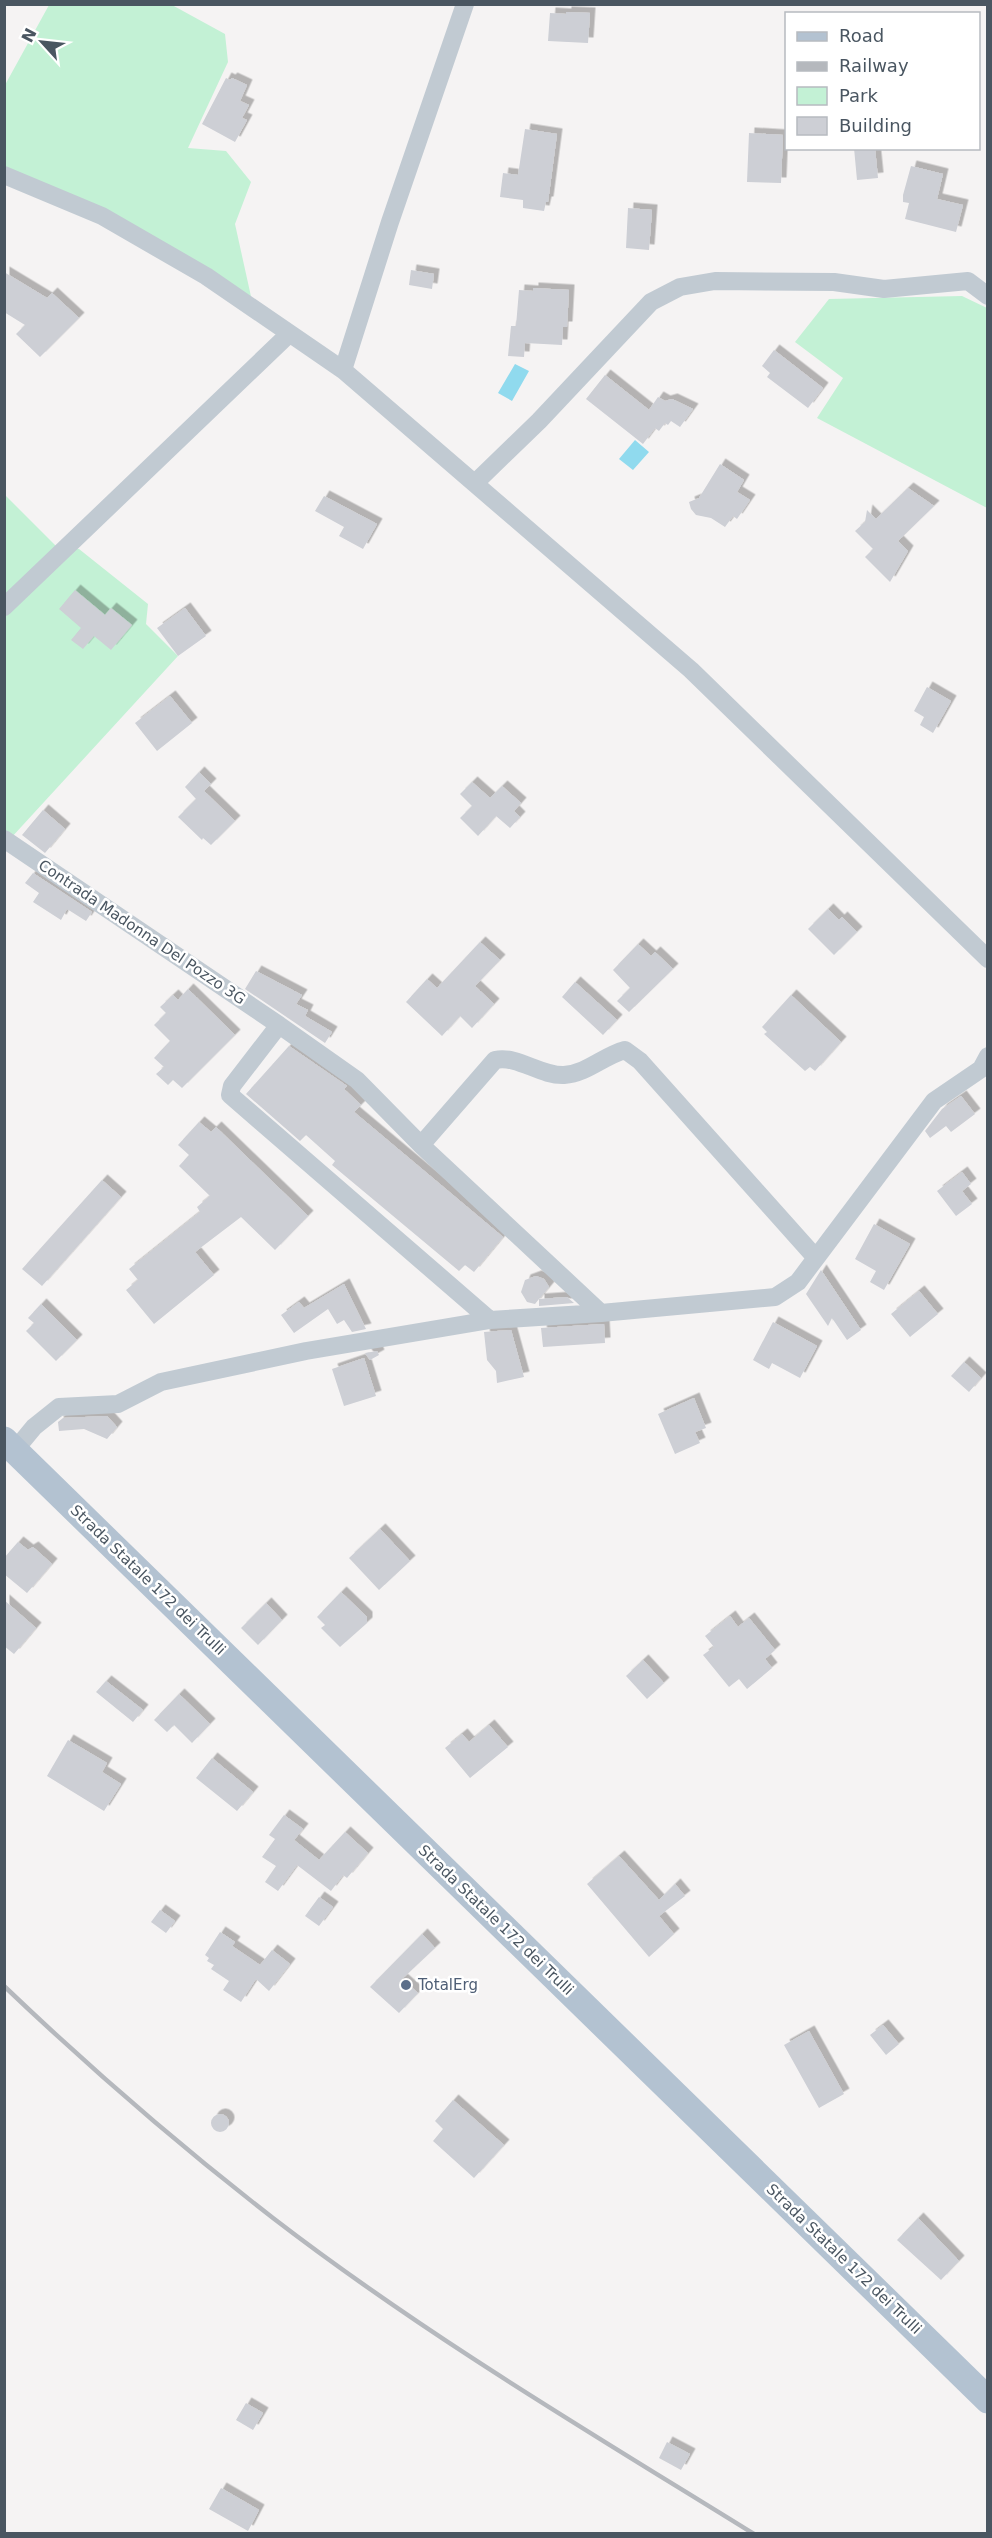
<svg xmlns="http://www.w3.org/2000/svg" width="992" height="2538" viewBox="0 0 992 2538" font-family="'DejaVu Sans',sans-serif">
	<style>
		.green { fill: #c3f1d5 }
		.water { fill: #90daee }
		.building { fill: #cdcfd5; filter: url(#shadow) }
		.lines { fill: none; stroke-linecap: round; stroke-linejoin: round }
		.street { stroke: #c1cad2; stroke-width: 18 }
		.primary { stroke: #b3c2d1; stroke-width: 27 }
		.rail { stroke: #b5b8bd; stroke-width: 4.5 }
		.service-dot { fill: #5c6f8a; stroke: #fff; stroke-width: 2 }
		.labels { text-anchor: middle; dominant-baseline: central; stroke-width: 5; stroke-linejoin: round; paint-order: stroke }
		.street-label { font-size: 15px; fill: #4a5661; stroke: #fff }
		.service-label { font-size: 15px; fill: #4e5e75; stroke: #fff; text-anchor: start }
	</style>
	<defs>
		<filter id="shadow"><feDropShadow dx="5.5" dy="-5.5" stdDeviation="0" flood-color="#0004"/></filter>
	</defs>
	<rect width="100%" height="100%" fill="#f5f3f3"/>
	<path class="green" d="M49,5h123l53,29 3,28 -40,86 38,3 25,31 -16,42 17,77 -247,-133v-83z
		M962,296l25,12v200l-170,-90 26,-40 -48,-36 34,-43z
		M4,494l52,52 23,3 69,55 -2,20 32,32 -167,182 -7,-5z"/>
	<path class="water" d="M515,364l14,7 -17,30 -14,-8z
		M635,440l14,12 -16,18 -14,-11z"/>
	<path class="building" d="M566,12l24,1 -2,30 -40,-2 2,-28 16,1z
		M226,78l4,2 2,-2 15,7 -7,16 9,4 -7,13 5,2 -12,22 -33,-18z
		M525,129l32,5 -9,68h-2l-2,9 -21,-3v-8l-23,-3 3,-24 15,2z
		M749,133l34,2 -2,48 -34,-1z
		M854,148h21l3,30 -21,2z
		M911,166l32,8 -6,25 26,6 -7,27 -51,-13 4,-16 -6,-1v-7z
		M628,208l24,2 -3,40 -23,-2z
		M411,270l23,4 -2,15 -23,-4z
		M4,272l43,26 5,-5 27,25 -39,39 -24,-23 9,-9 -21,-13z
		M533,288l36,2 -2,37h-4l-1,18 -37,-2 -1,14 -16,-1 3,-30h5l3,-36 14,1z
		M774,350l49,38 -15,20 -41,-31 3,-4 -8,-7z
		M605,375l44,35 9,-13 7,4 7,-2 21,10 -13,18 -9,-6 -3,4 -3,-2 -6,8 -4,-3 -12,16 -57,-45z
		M720,464l24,16 -7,12 13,8 -13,19 -4,-3 -8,11 -14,-9 -15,-3 -5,-6 -2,-7 10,-4z
		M908,488l26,18 -36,35 10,10 -18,31 -25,-25 8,-8 -18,-18 10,-9 2,-12 9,9z
		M324,496l53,28 -14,25 -24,-13 5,-9 -29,-16z
		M75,590l30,25 6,-7 21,17 -21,25 -17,-14 -11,13 -12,-9 10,-12 -22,-19z
		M185,608l21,28 -28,20 -21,-28z
		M927,687l24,14 -18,32 -13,-8 4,-8 -10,-6z
		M170,696l22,27 -35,28 -22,-28z
		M199,772l12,12 -15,15 -11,-12z
		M472,782l18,16 12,-12 19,17 -7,8 6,6 -10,11 -14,-12 -18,20 -18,-18 12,-12 -12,-12z
		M204,791l31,30 -24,24 -8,-7 -1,2 -24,-23z
		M43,810l22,19 -20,24 -23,-18z
		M33,873l59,39 -6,9 -19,-12 -6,11 -28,-18 6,-9 -14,-10z
		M828,909l11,11 3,-3 15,15 -23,23 -26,-26z
		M480,942l20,18 -25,26 19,18 -22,24 -12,-12 -18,20 -36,-34 21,-23 10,9z
		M638,944l13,12 4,-4 18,17 -44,43 -12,-11 13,-13 -17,-18z
		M256,971l46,24 -6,9 12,6 -3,6 27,16 -7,11 -80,-54z
		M575,982l42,38 -14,15 -41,-38z
		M188,989l47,46 -53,53 -9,-8 -5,5 -12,-11 8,-7 -10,-9 16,-17 -16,-16 12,-12 -6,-6 13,-12 5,5z
		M791,995l50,47 -26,29 -5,-4 -5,4 -41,-37 3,-2 -5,-5z
		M289,1046l58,40 -3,3 17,16 -7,7 149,125 -29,35 -9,-7 -6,6 -127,-106 3,-4 -29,-26 -6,6 -54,-47z
		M961,1096l14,18 -24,18 -5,-6 -16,12 -5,-7 17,-22z
		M199,1122l12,10 5,-5 92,89 -33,34 -34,-33 -46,35 19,23 -60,49 -28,-34 12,-10 -9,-11 71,-57 -3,-5 13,-11 -31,-30 10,-11 -11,-10z
		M962,1172l9,12 -9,7 10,13 -16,12 -19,-25z
		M102,1180l19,17 -79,89 -20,-17z
		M874,1224l36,20 -26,46 -14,-8 6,-11 -21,-12z
		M821,1270l40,60 -14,10 -15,-22 -4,8 -22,-32z
		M536,1276l8,3 5,8 -10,12 28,-2 7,6 -35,3v-7l-4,5 -8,-2 -6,-10 4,-12z
		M344,1284l22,45 -14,3 -8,-12 -7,4 -9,-15 -34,24 -13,-18 18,-13 5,6z
		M919,1291l19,23 -28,23 -19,-23z
		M41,1304l36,36 -21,21 -30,-30 8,-8 -6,-5z
		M773,1322l44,24 -17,32 -28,-15 -3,6 -16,-9z
		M604,1324l1,19 -62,4 -2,-19z
		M511,1330l13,47 -27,6 -1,-12 -9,-11 -3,-28z
		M377,1351l2,4 -9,5 -5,-7z
		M364,1358l12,38 -32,10 -12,-37z
		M964,1362l17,16 -12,14 -18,-16z
		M694,1398l12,30 -11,4 5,11 -25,11 -17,-40z
		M107,1416l10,11 -10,12 -23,-10 -25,2 -1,-9 5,-4z
		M380,1529l30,32 -31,29 -30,-32z
		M18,1542l10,8 5,-3 19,17 -25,29 -23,-19v-16z
		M341,1592l26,25v6l-27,24 -19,-19 4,-3 -8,-8z
		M4,1600l32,28 -22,26 -10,-8z
		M266,1603l16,17 -24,25 -17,-17z
		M730,1616l8,11 11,-9 26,32 -10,9 7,9 -25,21 -8,-10 -10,8 -26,-32 11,-8 -9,-11z
		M643,1660l21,23 -17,16 -21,-23z
		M106,1681l37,29 -10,12 -37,-30z
		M179,1694l31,30 -18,19 -18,-18 -7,7 -13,-12z
		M489,1725l19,22 -38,31 -25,-30 17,-14 7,8z
		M68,1740l39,23 -5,9 19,12 -17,27 -57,-35z
		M212,1758l41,34 -16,19 -41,-33z
		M284,1815l19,14 -9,11 25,20 26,-28 23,21 -21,25 -4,-3 -12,16 -34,-26 -19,26 -13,-9 11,-16 -14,-9 13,-18 -6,-4z
		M619,1856l40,44 16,-16 10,12 -26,20 15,18 -25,23 -62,-73z
		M319,1897l14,10 -14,19 -14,-10z
		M160,1910l15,11 -9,12 -15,-11z
		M220,1932l15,10 -3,4 28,19 12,-15 18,14 -21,27 -13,-12 -15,23 -18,-12 6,-9 -18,-12 3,-4 -7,-4 2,-3 -4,-3z
		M422,1934l13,14 -33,31 16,14 -19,20 -29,-26z
		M883,2025l16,19 -13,11 -16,-20z
		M809,2031l35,63 -25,14 -35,-63z
		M453,2100l51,45 -30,33 -41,-37 10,-12 -8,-8z
		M211 2123a9 9 0 1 1 18 0a9 9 0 1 1-18 0Z
		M918,2218l41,43 -18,19 -44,-40z
		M246,2403l17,10 -10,17 -17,-10z
		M667,2442l23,12 -9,16 -22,-12z
		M221,2488l38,22 -11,21 -39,-22z"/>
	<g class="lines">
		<path class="street" d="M4,175l98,41 104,60 137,94 348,300 297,289
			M343,370l47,-148 75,-218
			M475,483l64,-62 112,-119 29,-15 35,-6 119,1 50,7 84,-8 20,15
			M4,607l285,-273
			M4,839l275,186
			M421,1145l180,168
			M490,1320l-260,-225 2,-9 47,-61 78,55 64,65 74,-85c23,-5 45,16 69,15 24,-2 39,-19 61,-25l15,11 176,197 118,-157 47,-32 7,-13
			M15,1450l19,-23 25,-20 59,-3 43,-22 145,-31 184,-31 111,-7 174,-16 23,-15 18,-24"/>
		<path class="primary" d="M4,1440l984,960"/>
		<path class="rail" d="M4,1986c86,82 176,160 269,232 152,117 318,215 481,316"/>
	</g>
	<circle class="service-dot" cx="406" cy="1985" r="6"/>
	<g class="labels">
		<g class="street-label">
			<text transform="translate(142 932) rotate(34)">Contrada Madonna Del Pozzo 3G</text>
			<text transform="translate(148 1580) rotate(44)">Strada Statale 172 dei Trulli</text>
			<text transform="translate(496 1920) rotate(44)">Strada Statale 172 dei Trulli</text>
			<text transform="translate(844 2259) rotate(44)">Strada Statale 172 dei Trulli</text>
		</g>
		<g class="service-label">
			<text x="418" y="1985">TotalErg</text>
		</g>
	</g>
	<rect width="992" height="2538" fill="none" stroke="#4a5661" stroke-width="12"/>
	<rect x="785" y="12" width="195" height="138" fill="#ffffff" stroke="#b7bbc0" stroke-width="1.5"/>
	<rect x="797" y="32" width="30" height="9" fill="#b3c2d1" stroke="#b7bbc0" stroke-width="1.5"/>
	<text x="839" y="42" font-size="18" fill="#4a5661">Road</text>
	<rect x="797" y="62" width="30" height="9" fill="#b5b8bd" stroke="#b7bbc0" stroke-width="1.5"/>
	<text x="839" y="72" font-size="18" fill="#4a5661">Railway</text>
	<rect x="797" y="87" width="30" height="18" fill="#c3f1d5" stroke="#b7bbc0" stroke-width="1.5"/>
	<text x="839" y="102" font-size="18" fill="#4a5661">Park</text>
	<rect x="797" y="117" width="30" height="18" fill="#cdcfd5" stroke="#b7bbc0" stroke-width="1.5"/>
	<text x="839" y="132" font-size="18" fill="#4a5661">Building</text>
	<g transform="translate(42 42) rotate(297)" stroke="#ffffff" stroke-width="4.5" paint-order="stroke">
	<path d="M0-4.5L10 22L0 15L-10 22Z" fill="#4a5661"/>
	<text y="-9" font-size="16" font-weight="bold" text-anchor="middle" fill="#4a5661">N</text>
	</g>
</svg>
